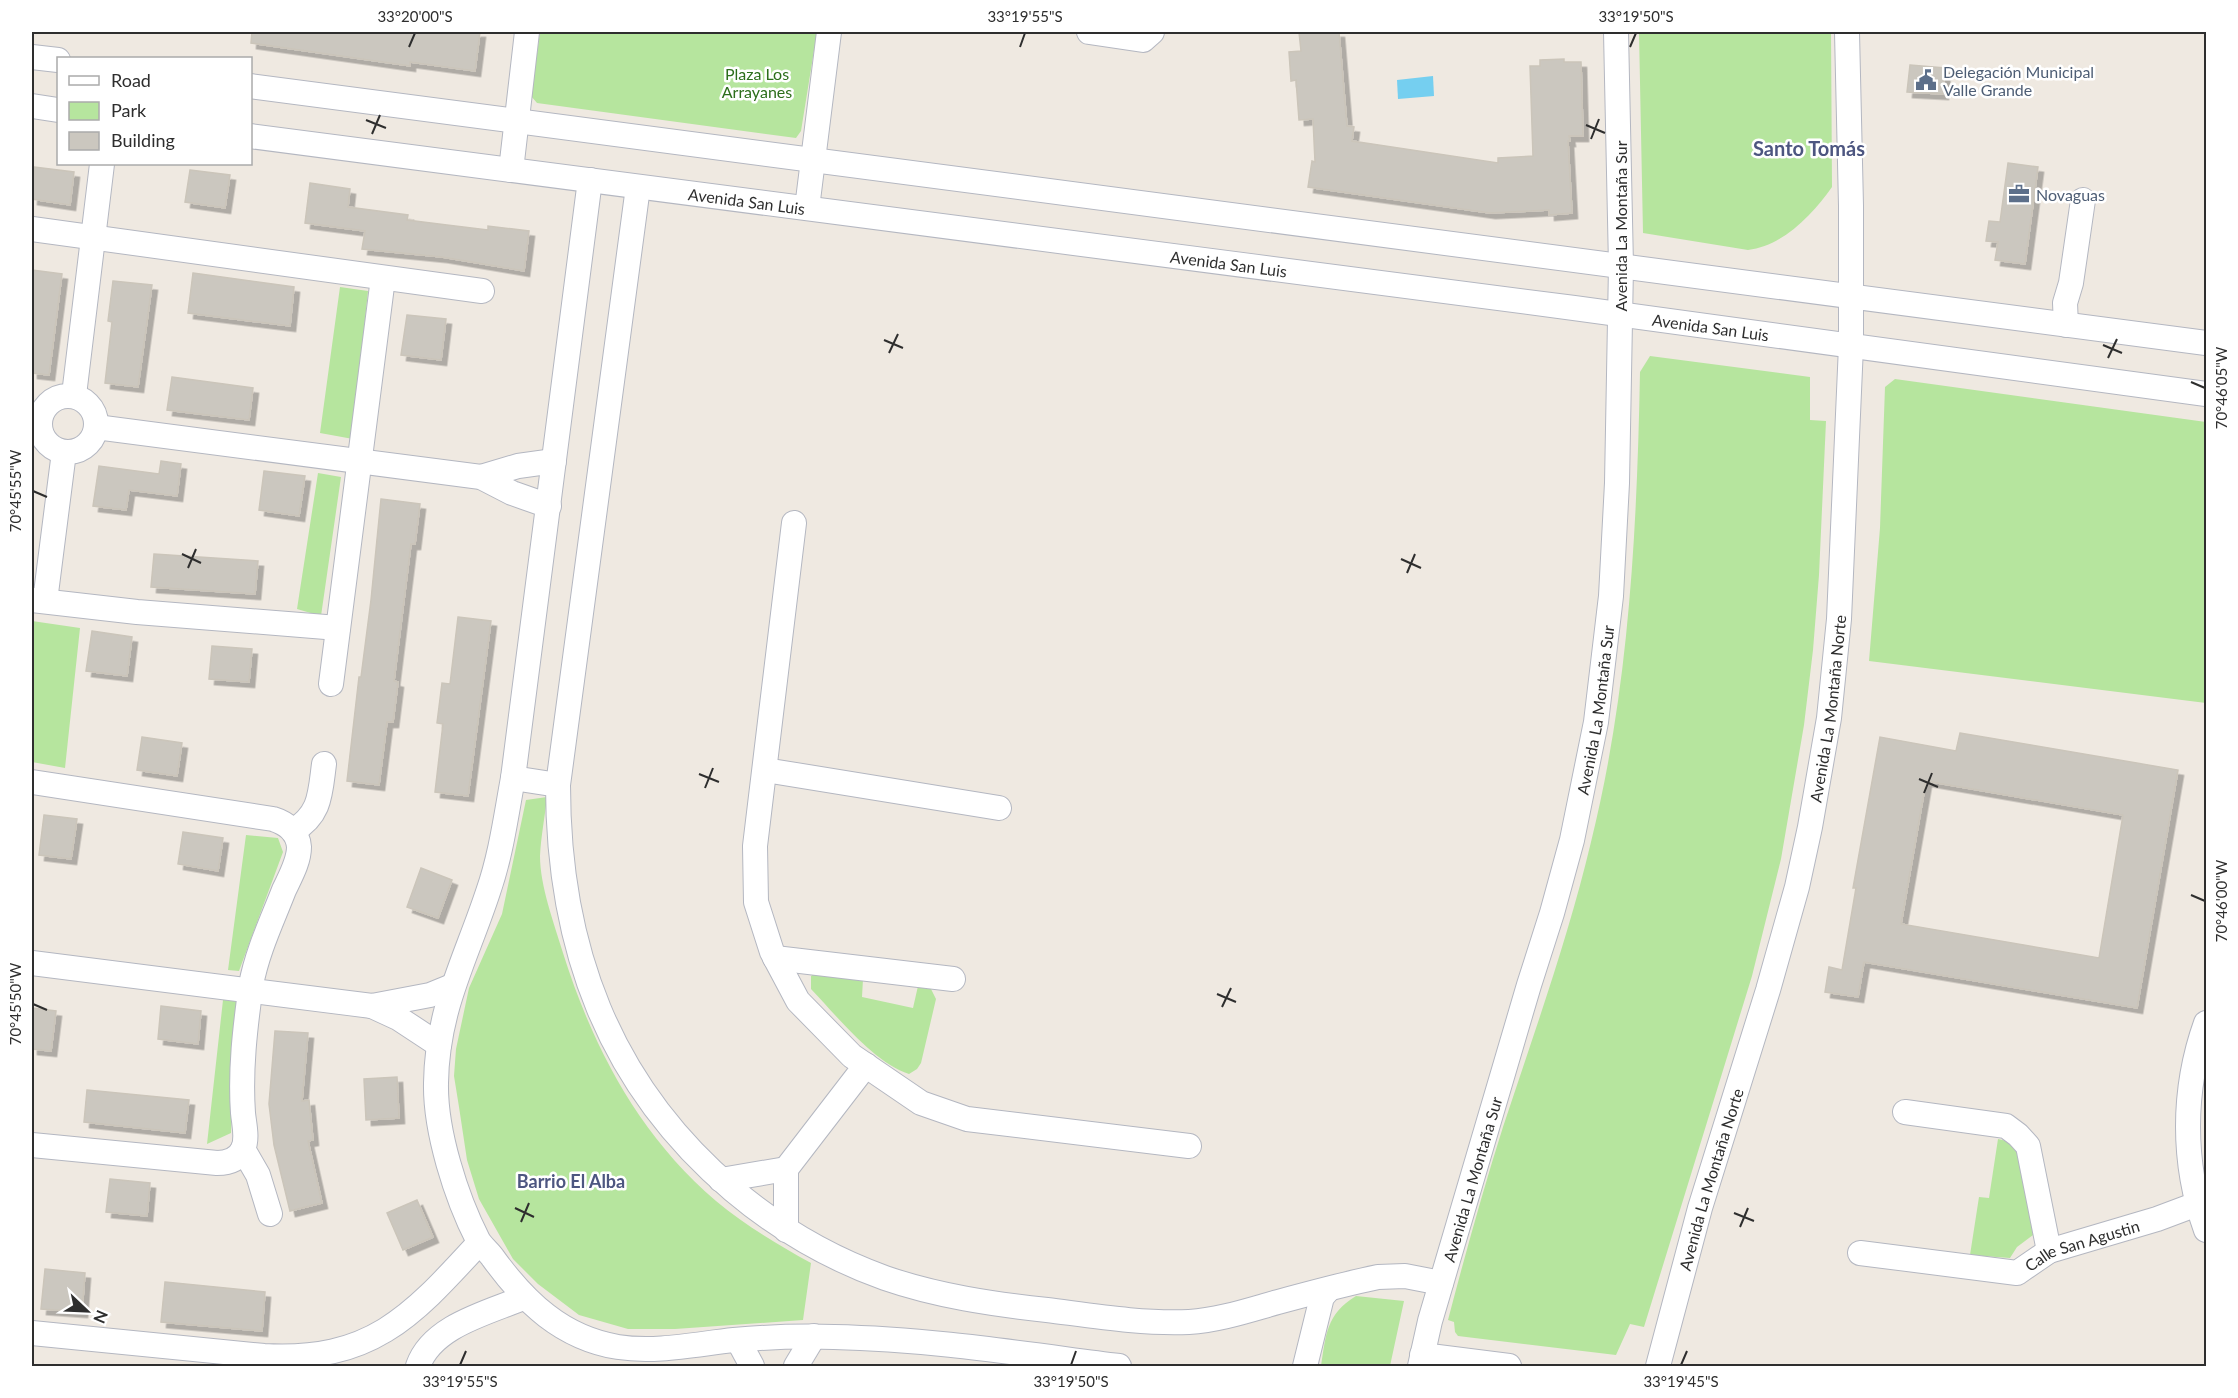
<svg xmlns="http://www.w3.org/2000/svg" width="2238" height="1398" viewBox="0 0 2238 1398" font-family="Lato,sans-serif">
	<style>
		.green { fill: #b6e59e }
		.water { fill: #75cff0 }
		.building { fill: #cbc7bf; stroke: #cbc5ba; stroke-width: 1.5; fill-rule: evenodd; filter: url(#shadow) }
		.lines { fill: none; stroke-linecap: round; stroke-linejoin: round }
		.minor-casing { stroke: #b4b7c1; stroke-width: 26 }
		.minor { stroke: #fff; stroke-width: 24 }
		.ticks { fill: none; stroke: #2e2e2e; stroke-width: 2 }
		.labels { text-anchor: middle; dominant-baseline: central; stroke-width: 5; stroke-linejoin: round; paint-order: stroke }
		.service-label { font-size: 16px; fill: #4e5e75; stroke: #fff; text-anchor: start }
		.park-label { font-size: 16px; fill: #2c6e1b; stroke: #fff }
		.street-label { font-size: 16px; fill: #2e2e2e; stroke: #fff }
		.neighbourhood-label { font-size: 18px; font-weight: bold; fill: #4d5680; stroke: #fff }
		.quarter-label { font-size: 20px; font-weight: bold; fill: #4d5680; stroke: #fff }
		.neatline { fill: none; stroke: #2e2e2e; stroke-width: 2 }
		.ticks-label { font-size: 15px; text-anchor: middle; fill: #2e2e2e }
	</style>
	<defs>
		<filter id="shadow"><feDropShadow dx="5.5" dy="5.5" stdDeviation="0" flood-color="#0004"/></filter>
	</defs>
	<rect width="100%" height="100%" fill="#efe9e1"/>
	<path class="green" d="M540,32h277l-16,99 -5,7 -259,-35 -6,-7z
		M1639,32h192l1,155c-19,27 -49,59 -84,63l-105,-17z
		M340,287l28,4 -15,148 -33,-6z
		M1650,356l160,21v43l16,1 -7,154 -6,75 -9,75 -23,134 -29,117 -108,351 -14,-3 -14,31 -158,-19 -3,-4 -1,-10 -6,-2c17,-65 35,-130 55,-193 31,-94 65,-188 88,-285 38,-153 46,-312 49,-470z
		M1895,379l311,43v281l-337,-42 11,-133 5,-141z
		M318,473l23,4 -20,139 -24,-7z
		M32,621l48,7 -15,140 -33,-6z
		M547,797c-2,19 -6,39 -7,59 0,30 14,67 23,97 30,95 76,182 153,248 29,24 62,44 95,62l-8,57 -128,9h-47l-49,-14 -41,-31 -25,-25 -34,-60 -12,-39 -8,-53 -5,-31 2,-27 13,-61 33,-74 24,-114z
		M246,835l32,3 5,14 -44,119 -11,-1z
		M817,972l46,7 -1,18 51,11 5,-22 13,3 5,10 -15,64 -4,6 -8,5c-35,-11 -73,-59 -98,-85v-13z
		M223,1000l14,1 -6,132 -24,11z
		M1998,1139l17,4 9,14 9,78 -16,12 -7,11 -40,-3 9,-58 10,1z
		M1356,1296l48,5 -14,65h-69c5,-31 5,-52 35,-70z"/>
	<path class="water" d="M1433,76l1,20 -36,3 -1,-19z"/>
	<path class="building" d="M252,32h228l-5,39 -65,-9v4l-159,-23z
		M1299,32h40l8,94 7,1 -2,14 146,22v-5l35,-2 -3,-90h10v-6l24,-1v3h17l2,74h-14l1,5h-2l4,72 -23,2v-5l-59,3 -182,-26 4,-26 3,1 -2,-43 -14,1 -3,-40 -5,1 -2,-29 12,-1z
		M1910,65l35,3 -2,26 -36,-2z
		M2008,163l30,4 -13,97 -30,-4 3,-18 -12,-1 3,-20 11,1z
		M34,167l40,5 -4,33 -38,-6z
		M190,170l40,5 -5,33 -40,-6z
		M310,183l40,6 -2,18 60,8 -1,5 40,5 41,5v-4l41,5 -5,40 -82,-14 -80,-8 3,-18 -60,-8z
		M32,270l30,4 -13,101 -17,-2z
		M193,273l101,14 -4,39 -102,-13z
		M113,281l39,4 -14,102 -33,-4 7,-61 -4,-1z
		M407,315l39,4 -5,41 -40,-5z
		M172,377l81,11 -4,32 -82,-10z
		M161,461l20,3 -4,32 -48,-6 -3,20 -33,-4 6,-40 60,8z
		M264,471l41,5 -6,40 -40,-6z
		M381,499l39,5 -5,40h-4l-5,40 -12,97 4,1 -5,40h-6l-8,63 -32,-4 12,-104h2l10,-77z
		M154,554l104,7 -3,33 -104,-7z
		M458,617l33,4 -23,175 -33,-4 8,-68 -6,-1 5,-40 8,1z
		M92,631l40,6 -5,39 -41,-5z
		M212,646l40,3 -3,33 -40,-3z
		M1960,733l218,37 -41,238 -273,-46 -6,35 -33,-5 4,-25 13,3 14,-82h-3l27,-151 76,14zM1926,781l197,34 -24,143 -198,-34z
		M142,737l40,6 -5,33 -40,-6z
		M44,815l33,4 -6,40 -32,-4z
		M183,832l40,6 -5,33 -40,-7z
		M421,868l31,12 -14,38 -31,-11z
		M161,1006l40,5 -3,33 -40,-5z
		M32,1008l24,3 -5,40 -19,-2z
		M275,1031l33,2 -6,68 7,-1 4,40 -5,1 14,62 -32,8 -16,-66 -5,-41z
		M397,1077l2,41 -33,2 -2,-41z
		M87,1090l102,10 -4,33 -101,-11z
		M110,1179l40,4 -3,33 -41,-4z
		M417,1200l16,37 -30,13 -16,-37z
		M45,1269l40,4 -3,39 -41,-3z
		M165,1282l100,10 -3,39 -101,-9z"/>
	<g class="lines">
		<defs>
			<g id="minor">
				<path d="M1089,32l54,8 9,-8"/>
				<path d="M32,57l26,3"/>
				<path d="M250,86l1956,257"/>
				<path d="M32,106l26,4"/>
				<path id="s1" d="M250,136l1324,172 632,86"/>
				<path d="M511,170l16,-138"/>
				<path d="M590,180l-77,598c-7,38 -12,77 -25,114 -22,67 -51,117 -52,191 -1,48 20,114 42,157 4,7 11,12 15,18 32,44 69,80 125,89 38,6 78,-3 116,-7 33,-3 67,-4 100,-3 95,2 190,17 285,29"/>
				<path d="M638,187l-80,598c0,161 50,299 175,405 45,38 96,68 152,88 52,18 107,26 162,32 47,6 95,14 142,12 31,-2 60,-12 89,-20 33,-9 66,-18 100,-25l27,-1 36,7"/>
				<path d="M807,208l22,-176"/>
				<path d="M32,229l450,62"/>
				<path d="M2066,325l-1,-22 6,-20 12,-83"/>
				<path d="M74,395l28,-231"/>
				<circle cx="68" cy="424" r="28"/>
				<path d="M96,427l385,50 31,16 37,13"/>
				<path d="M481,477l37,-11 36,-5"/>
				<path d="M794,523l-39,323 1,56 16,50 26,49 54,55 69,47 46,16 222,27"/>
				<path d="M32,600l105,12 201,16"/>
				<path d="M45,601l19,-149"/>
				<path d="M331,684l52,-406"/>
				<path d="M765,770l234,38"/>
				<path d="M513,778l45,7"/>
				<path d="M32,782l241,37c13,4 25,13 26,28 0,15 -9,30 -15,43 -12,31 -27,62 -33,95 -6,43 -11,85 -8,128 1,11 5,25 0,36 -5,11 -15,14 -26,14l-185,-18"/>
				<path d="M293,831c28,-17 27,-37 31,-67"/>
				<path d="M775,958l178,21"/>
				<path d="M32,963l340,43 58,-11 22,-9"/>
				<path d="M372,1006l26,12 41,27"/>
				<path d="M2206,1023c-24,67 -24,140 0,207"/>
				<path d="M1905,1112l101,14 12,9 10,11 21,105"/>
				<path d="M243,1149l15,26 12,39"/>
				<path d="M721,1180l65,-11"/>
				<path d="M786,1230v-61l80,-104"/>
				<path id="s2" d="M1860,1253l157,20 32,-22 108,-32 40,-15"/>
				<path d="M32,1333l232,23c108,6 148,-40 215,-113"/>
				<path d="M738,1340l14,26"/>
				<path d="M1422,1355l87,11"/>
				<path d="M418,1366c14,-40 69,-53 105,-68"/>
				<path d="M796,1366l18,-30"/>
				<path d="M1305,1366l17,-69 7,-8"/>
				<path id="s3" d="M1420,1366l10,-45 99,-336 23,-72 20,-73 24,-118 15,-126 6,-113 4,-217 -5,-234"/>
				<path id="s4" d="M1658,1366l42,-158 68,-218 29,-103 13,-60 19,-109 10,-99 12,-273v-140l-4,-174"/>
			</g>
		</defs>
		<use href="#minor" class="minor-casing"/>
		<use href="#minor" class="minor"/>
	</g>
	<path class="ticks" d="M409,47l6,-14M1020,47l5,-14M1630,47l6,-14M366,120l20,8M1586,125l19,8M372,134l8,-19M1591,139l8,-20M884,340l19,8M2103,345l19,8M889,353l9,-19M2108,358l9,-19M2191,382l14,6M33,491l14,6M182,554l19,9M1401,559l20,9M188,568l8,-19M1407,573l8,-19M699,774l20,8M1919,779l19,8M705,788l8,-20M1924,793l8,-20M2191,895l14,6M1217,994l19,8M33,1004l14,6M1222,1007l9,-19M515,1208l19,9M1734,1213l20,8M521,1222l8,-19M1740,1227l8,-19M460,1365l6,-14M1071,1365l5,-14M1681,1365l6,-14"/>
	<defs>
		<symbol id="civic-bare" viewBox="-9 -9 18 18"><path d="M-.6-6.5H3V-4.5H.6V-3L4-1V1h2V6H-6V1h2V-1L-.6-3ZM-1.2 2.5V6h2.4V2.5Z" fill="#5c6f8a" stroke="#fff" stroke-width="2.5" paint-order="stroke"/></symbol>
		<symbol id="office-bare" viewBox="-9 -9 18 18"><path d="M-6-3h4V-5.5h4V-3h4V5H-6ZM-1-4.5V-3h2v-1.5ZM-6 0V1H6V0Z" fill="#5c6f8a" stroke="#fff" stroke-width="2.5" paint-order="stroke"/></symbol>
	</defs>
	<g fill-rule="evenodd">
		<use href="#civic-bare" x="1911" y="65" width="30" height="30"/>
		<use href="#office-bare" x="2004" y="179" width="30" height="30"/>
	</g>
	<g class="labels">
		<g class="service-label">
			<text x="1943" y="71">Delegación Municipal<tspan x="1943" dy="18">Valle Grande</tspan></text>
			<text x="2036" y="194">Novaguas</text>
		</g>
		<g class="park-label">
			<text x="757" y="73">Plaza Los<tspan x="757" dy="18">Arrayanes</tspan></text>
		</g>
		<g class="street-label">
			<text stroke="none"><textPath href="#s1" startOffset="501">Avenida San Luis</textPath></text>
			<text transform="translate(1620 226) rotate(-90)">Avenida La Montaña Sur</text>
			<text stroke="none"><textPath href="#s1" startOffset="987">Avenida San Luis</textPath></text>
			<text stroke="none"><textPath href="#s1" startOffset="1473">Avenida San Luis</textPath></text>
			<text stroke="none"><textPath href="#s3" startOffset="680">Avenida La Montaña Sur</textPath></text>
			<text stroke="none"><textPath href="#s4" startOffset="680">Avenida La Montaña Norte</textPath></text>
			<text stroke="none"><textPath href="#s3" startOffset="194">Avenida La Montaña Sur</textPath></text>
			<text stroke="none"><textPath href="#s4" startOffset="194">Avenida La Montaña Norte</textPath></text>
			<text stroke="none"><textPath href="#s2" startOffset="230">Calle San Agustin</textPath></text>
		</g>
		<g class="neighbourhood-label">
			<text x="571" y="1181">Barrio El Alba</text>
		</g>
		<g class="quarter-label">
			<text x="1809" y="148">Santo Tomás</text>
		</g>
	</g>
	<rect width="2238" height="1398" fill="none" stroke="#ffffff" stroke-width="66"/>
	<rect x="57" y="57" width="195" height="108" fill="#ffffff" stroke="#ababab" stroke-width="1.5"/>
	<rect x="69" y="76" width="30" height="9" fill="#ffffff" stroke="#ababab" stroke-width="1.5"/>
	<text x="111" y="87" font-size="18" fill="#2e2e2e">Road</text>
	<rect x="69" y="102" width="30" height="18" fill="#b6e59e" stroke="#ababab" stroke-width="1.5"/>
	<text x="111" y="117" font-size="18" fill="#2e2e2e">Park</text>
	<rect x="69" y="132" width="30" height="18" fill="#cbc7bf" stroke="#ababab" stroke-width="1.5"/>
	<text x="111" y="147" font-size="18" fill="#2e2e2e">Building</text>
	<g transform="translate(87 1311) rotate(113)" stroke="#ffffff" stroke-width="4.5" paint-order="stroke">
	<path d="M0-4.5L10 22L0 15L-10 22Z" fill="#2e2e2e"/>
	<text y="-9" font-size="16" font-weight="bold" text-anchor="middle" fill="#2e2e2e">N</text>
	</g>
	<rect x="33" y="33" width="2172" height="1332" class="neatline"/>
	<g class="ticks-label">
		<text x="415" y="22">33°20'00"S</text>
		<text x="1025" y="22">33°19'55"S</text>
		<text x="1636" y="22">33°19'50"S</text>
		<text transform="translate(2222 388) rotate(-90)" y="5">70°46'05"W</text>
		<text transform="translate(16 491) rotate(-90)" y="5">70°45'55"W</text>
		<text transform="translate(2222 901) rotate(-90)" y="5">70°46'00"W</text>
		<text transform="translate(16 1004) rotate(-90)" y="5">70°45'50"W</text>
		<text x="460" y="1387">33°19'55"S</text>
		<text x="1071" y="1387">33°19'50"S</text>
		<text x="1681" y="1387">33°19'45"S</text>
	</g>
</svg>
